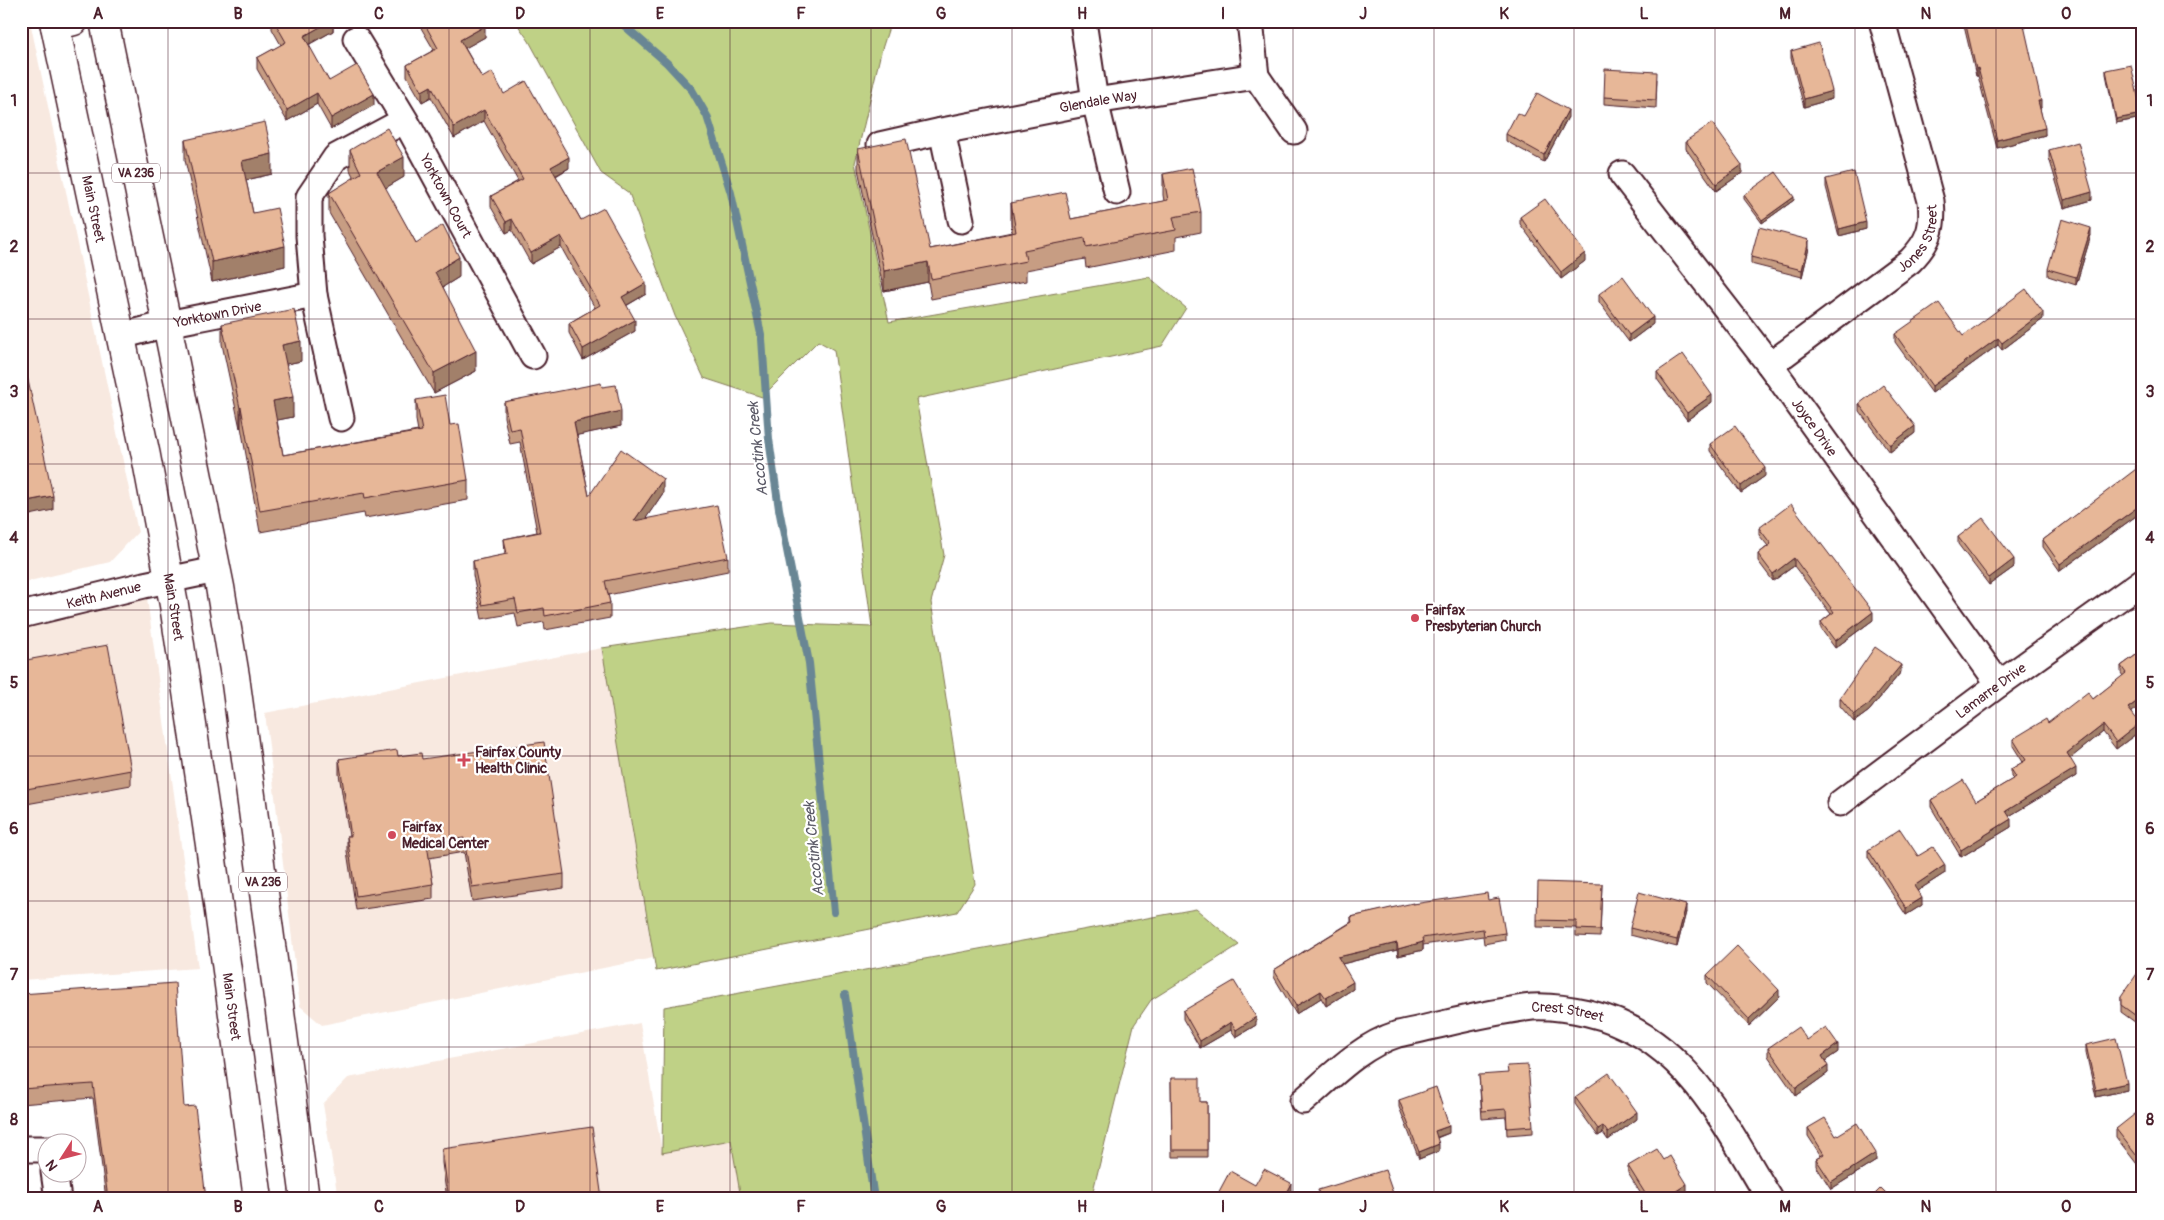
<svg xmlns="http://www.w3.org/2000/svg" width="2164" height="1220" viewBox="0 0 2164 1220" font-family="Pangolin,sans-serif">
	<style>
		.built { fill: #f8e9e0 }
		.green { fill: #bfd186; stroke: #847858 }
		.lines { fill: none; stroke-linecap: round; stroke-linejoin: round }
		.stream { stroke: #698694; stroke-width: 8 }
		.minor-casing { stroke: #4a1f2b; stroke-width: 29 }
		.tertiary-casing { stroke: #4a1f2b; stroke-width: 31 }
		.primary-casing { stroke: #4a1f2b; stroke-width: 31 }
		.minor { stroke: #fff; stroke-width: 25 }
		.tertiary { stroke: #fff; stroke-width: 28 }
		.primary { stroke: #fff; stroke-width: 28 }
		.wall { fill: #c79d83; stroke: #4a1f2b }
		.shaded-wall { fill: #a2806a; stroke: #4a1f2b }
		.building { fill: #e7b798; stroke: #4a1f2b }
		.grid { fill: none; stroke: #4a1f2b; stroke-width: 1; stroke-opacity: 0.55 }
		.poi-dot { fill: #d1495b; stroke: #fff; stroke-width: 2 }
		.labels { text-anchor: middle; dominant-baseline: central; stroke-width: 4.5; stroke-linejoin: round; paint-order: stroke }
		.shield { fill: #fff; stroke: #80626b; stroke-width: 1 }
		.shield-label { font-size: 12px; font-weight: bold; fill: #4a1f2b }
		.street-label { font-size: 14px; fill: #4a1f2b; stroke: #fff }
		.poi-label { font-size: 14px; font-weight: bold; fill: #4a1f2b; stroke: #fff; text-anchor: start }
		.water-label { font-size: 15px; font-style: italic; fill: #5c5b68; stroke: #fff }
		.neatline { fill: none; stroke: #4a1f2b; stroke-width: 2 }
		.grid-label { font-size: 16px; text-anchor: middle; font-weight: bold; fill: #4a1f2b }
	</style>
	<rect width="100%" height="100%" fill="#fff"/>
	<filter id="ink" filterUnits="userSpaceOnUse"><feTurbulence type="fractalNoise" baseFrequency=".02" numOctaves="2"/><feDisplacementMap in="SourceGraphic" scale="10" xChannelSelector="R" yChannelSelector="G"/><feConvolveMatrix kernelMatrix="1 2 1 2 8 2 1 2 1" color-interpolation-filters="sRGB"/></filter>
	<g filter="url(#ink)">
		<path class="built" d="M21,21h9l108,511 -28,30 -89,21z
			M147,598l51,370 -177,12v-354z
			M602,648l51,310 -331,67 -22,-19 -35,-293z
			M640,1023l22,129 70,-12 9,59h-403l-15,-95 25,-26z"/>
		<path class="green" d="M515,21h376l-10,31 -26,111 34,159 260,-45 37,31 -24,38 -246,53 28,156 -13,47 44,282 -18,28 -301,59 -54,-323 170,-25 100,4 -38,-277 -16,-9 -56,56 -58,-19 -29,-62 -46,-123 -28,-20 -72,-132z
			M1196,909l43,36 -88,55 -17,25 -43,174h-350l-10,-59 -69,13 2,-146z"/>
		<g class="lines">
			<path class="stream" d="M619,21l48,42 25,27 15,26 24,77 31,146 7,100 10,70 30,154 25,249
				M845,995l29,204"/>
			<defs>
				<g id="minor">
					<path d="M1083,21l12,80 22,91"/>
					<path d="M1250,21l6,55"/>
					<path id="s1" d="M356,39l49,81 128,236"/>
					<path d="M880,145l62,-14"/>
					<path id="s2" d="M1622,174l148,191 229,319"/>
					<path id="s3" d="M961,220l-19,-89 153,-30 161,-25 38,55"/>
					<path id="s4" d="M121,336l46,-12 147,-29"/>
					<path id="s5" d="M1770,365l140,-104c19,-19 24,-34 21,-60l-49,-180"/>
					<path d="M341,418l-27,-123 -5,-59v-39l27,-40 58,-31"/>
					<path id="s6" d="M21,615l123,-30 72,-15"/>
					<path id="s7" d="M1840,803l159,-119 144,-103"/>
					<path id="s8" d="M1303,1101c30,-26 57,-55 95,-67 44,-9 89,-22 134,-27 18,-1 38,2 56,6 96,22 135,109 182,186"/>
					<path d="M21,1149h27"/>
					<path d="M54,1172l4,27"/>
				</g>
				<path id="tertiary" d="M55,26l19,-5"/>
				<g id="primary">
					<path id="s9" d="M54,21l92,435 28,149 36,240 48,354"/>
					<path d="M104,21l63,303 53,263 15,89 70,523"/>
				</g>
			</defs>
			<use href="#minor" class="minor-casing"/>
			<use href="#tertiary" class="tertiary-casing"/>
			<use href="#primary" class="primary-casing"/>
			<use href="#minor" class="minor"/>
			<use href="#tertiary" class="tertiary"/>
			<use href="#primary" class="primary"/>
		</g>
		<path class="wall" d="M272,21h61v10l-25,14 21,36 45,24 -43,24 -14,-25 -30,17 -30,-52v-11l24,-13 -9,-16z
			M417,21h65l3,16 -20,11 17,30 22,16 65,74 -13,8 25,44 65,74 -20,12 9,25 -52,29 -14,-27v-10l26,-15 -34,-61 -30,17 -19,-34 -6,3 -15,-26v-11l27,-15 -34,-60 -30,17 -23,-41 -9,5 -15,-26v-11l27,-15z
			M1964,21h43l34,87h-1l5,27 -48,13 -19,-72h-2l-12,-50z
			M1791,51l41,48 -28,8 -13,-49z
			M2106,70l36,48 -26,5 -10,-49z
			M1657,79l-1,29 -52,-4v-7z
			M1524,116l44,1 -24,45 -38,-21v-7z
			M185,140l87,34 -26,6 7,33 32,53 -73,16 -27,-122z
			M1686,141l56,32 -26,18 -30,-42z
			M858,149l72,100 82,-17 -1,-9v-20l60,16 93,-18 -1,-6v-21l38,38v20l-25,5v13l-90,18 -1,-9 -59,11v11l-95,18 -3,-17 -44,9 -26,-122z
			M350,150l54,27 -19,11 31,55 43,34 -16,10 33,84 -42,22 -105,-180v-20l25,-15 -4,-8z
			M2049,150l43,50 -28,8 -15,-50z
			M1826,179l40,50 -27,7 -13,-49z
			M1744,195l50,5 -32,23 -18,-24z
			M1520,217l65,44 -24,18 -41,-55z
			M2091,235l-15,50 -28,-9v-7z
			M1809,248l-7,29 -51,-13v-7z
			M1599,294l54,30 -24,18 -30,-40z
			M2043,319l-41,31 -4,-5 -66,48 -37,-51v-8l68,2z
			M222,324l79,37 -15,3 7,53 -16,3 6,35 135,-24 -2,-11v-20l34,25 18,55v20l-103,18 -1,-5 -104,19 -19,-105 -1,1 -18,-84z
			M1657,372l55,30 -25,18 -30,-41z
			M602,387l19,39 -44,9 12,61 74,-3 -18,26 83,38v14l-120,24 2,8v15l-65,12 -1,-8 -26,5 -3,-14 -33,6 -9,-44v-14l32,-6 -1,-16 33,-7 -17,-90 -10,2 -6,-27v-15z
			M1859,404l56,29 -25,19 -31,-41z
			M1710,444l55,32 -24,17 -31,-42z
			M2143,461v50l-83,60 -17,-24v-7l93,-70v-5z
			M1759,528l114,92 -38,28 -14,-19v-7l10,-8 -37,-48 -21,15 -15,-20v-7l10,-8 -9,-11z
			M1958,537l56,30 -25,18 -31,-41z
			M2143,650l-11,63 8,18 -24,18 -13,-17 -33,26 6,18 -67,40 2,11 -50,30 -30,-50v-7l45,1 37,-22 -2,-2v-8l12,-7 -10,-16v-7l35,-16 45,-24 30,-23 -2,-3v-7z
			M21,661l110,109v15l-110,20z
			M1901,672l-32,39 -15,11 -14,-16v-8z
			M398,756l24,3 142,115v14l-92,13 -8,-49 -35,6 4,26v15l-77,11 -9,-59v-15h2l-10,-62v-15z
			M1868,850l50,6 27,17 -28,18 5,14 -16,10 -38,-58z
			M1602,884l-2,53 -24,-1v-8l-39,-1v-7z
			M1488,900l17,33v7l-21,4 -1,-8 -60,9v5l-25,6 -1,-6 -55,14 11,25 -27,17 -5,-8 -25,16 -22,-37v-7l77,-48v-5l62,-13z
			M1686,912l-9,35 -47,-12v-7z
			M1707,975l72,22 -30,29 -42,-43z
			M21,994l163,113 22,92h-100l-13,-101 -72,6z
			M2121,997l22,23 -4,5 -18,-13z
			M1183,1011l73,14 -20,12 -5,-7 -31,18 -17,-29z
			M1807,1040l31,12 -13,9 3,12 -32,23 -28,-40v-8z
			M2086,1045l41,45 -31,7 -10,-44z
			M1479,1075l54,51v7l-26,2 -1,-18 -24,2z
			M1171,1078l29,24h7v55h-35z
			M1575,1097l62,22 -29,21 -5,-7 -5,3 -23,-32z
			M1399,1100l50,33 -12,5 2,13 -20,8 -20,-52z
			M2143,1114v54h-3l-24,-31v-8z
			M1808,1128l28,8 40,25 -45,28 -15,-23v-7l5,-3 -13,-20z
			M442,1149l160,50h-155l-5,-36z
			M1664,1160l23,32 -11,7h-32l-16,-26v-7z"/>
		<path class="shaded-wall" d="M331,21h2v10l-29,16v-11z
			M485,26v11l-25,14v-11z
			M1978,68v8h-2v-7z
			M431,86v11l-9,5v-11z
			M1832,91v8l-28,8v-8z
			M317,93v11l-30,17v-11z
			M374,94v11l-43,24v-11z
			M2038,101h3v7l-3,1z
			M484,110v11l-30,17v-11z
			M1568,110v7l-24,45v-7z
			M2142,114v4l-26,5v-4z
			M2045,128v7l-48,13v-8z
			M272,154v20l-30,7v-20z
			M404,157v20l-27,16v-21z
			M569,157v11l-18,10v-11z
			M1742,165v8l-26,18v-7z
			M2092,192v8l-28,8v-8z
			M1794,197v3l-32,23v-3z
			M512,219v11l-6,3v-11z
			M1866,222v7l-27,7v-7z
			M2091,228v7l-15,50v-8z
			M561,236v11l-30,17v-11z
			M1809,240v8l-7,29v-7z
			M285,246v20l-73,16v-20z
			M1585,253v8l-24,18v-7z
			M459,257v20l-24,15v-20z
			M928,262v20l-44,9v-20z
			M646,283v11l-24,14v-11z
			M2043,312v7l-41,31v-7z
			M1653,317v7l-24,18v-7z
			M635,320v11l-52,29v-11z
			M1998,338v7l-66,48v-7z
			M301,341v20l-19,4v-20z
			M476,351v20l-42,22v-20z
			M1712,395v7l-25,18v-7z
			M293,397v20l-20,4v-20z
			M241,407v20l-1,1v-20z
			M621,411v15l-47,10v-14z
			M1915,426v7l-25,19v-7z
			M1765,468v8l-24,17v-7z
			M663,479v14l-29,43v-15z
			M53,496v14l-32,7v-15z
			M2143,503v8l-83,60v-7z
			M1794,558v8l-21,15v-7z
			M2014,559v8l-25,18v-7z
			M1873,612v8l-38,28v-7z
			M1901,665v7l-32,39 -15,11v-7z
			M2143,697v7l-15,11v-7z
			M2140,723v8l-24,18v-7z
			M2103,725v7l-36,29v-8z
			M2076,768v8l-70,42v-7z
			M2011,819v8l-50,30v-7z
			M1945,865v8l-31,20v-7z
			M1922,898v7l-16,10v-7z
			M1686,905v7l-9,35v-7z
			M1423,942v8l-25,6v-7z
			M1397,943v7l-59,15v-8z
			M1353,982v7l-27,17v-8z
			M1779,990v7l-30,29v-7z
			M1321,991v7l-25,16v-8z
			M2143,1012v8l-4,5v-7z
			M1256,1017v8l-20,12v-7z
			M1231,1022v8l-31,18v-7z
			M1838,1044v8l-16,11v-7z
			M1828,1066v7l-32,23v-8z
			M2127,1083v7l-31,7v-7z
			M1637,1112v7l-29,21v-7z
			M1449,1126v7l-14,5v-7z
			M1603,1126v7l-5,3v-7z
			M1439,1144v7l-20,8v-7z
			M1876,1153v8l-45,28v-7z
			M1291,1183v8l-4,8h-4z
			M1687,1184v8l-11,7h-12z
			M1657,1194v5h-9v-1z"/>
		<path class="building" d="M274,21h57l-27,15 25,45 28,-16 17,29 -43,24 -14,-25 -30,17 -30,-52 29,-16z
			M423,21h59l3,5 -25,14 22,38 10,-6 12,22 22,-13 43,76 -18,10 30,53 23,-12 42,75 -24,14 13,23 -52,29 -14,-26 31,-18 -39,-69 -30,17 -19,-34 -6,3 -15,-26 32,-17 -39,-69 -30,17 -23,-41 -9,5 -15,-26 31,-17z
			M1965,21h42v1l16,-1 18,80h-3l7,27 -48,12 -19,-72 -2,1z
			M1819,43l13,48 -28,8 -13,-48z
			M2131,65l11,49 -26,5 -10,-49z
			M1605,69l52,3 -1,28 -52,-3z
			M1537,93l31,17 -24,45 -38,-21 11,-21 7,3z
			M265,122l7,32 -30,7 11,52 24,-5 8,38 -73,16 -27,-122z
			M1712,123l30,42 -26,19 -30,-43z
			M387,128l17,29 -27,15 39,71 27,-18 16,32 -24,15 41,79 -42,22 -105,-180 32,-20 -11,-23z
			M906,139l24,110 86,-17 -5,-29 54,-11 6,27 97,-19 -5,-26 29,-6 9,44 -28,5 3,13 -90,17 -1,-9 -61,12 2,11 -95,18 -3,-17 -44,9 -26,-122z
			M2078,142l14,50 -28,8 -15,-50z
			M1776,172l18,25 -32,23 -18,-25z
			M1854,172l12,50 -27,7 -13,-50z
			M1545,199l40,54 -24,19 -41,-55z
			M2062,219l29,9 -15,49 -28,-8z
			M1759,227l50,13 -7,30 -51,-13z
			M1623,276l30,41 -24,18 -30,-41z
			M2026,289l17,23 -41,31 -4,-5 -66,48 -37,-52 44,-31 24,33z
			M294,309l7,32 -19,4 11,52 -20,4 10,54 139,-24 -6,-31 29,-5 5,30 9,-1 9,56 -103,18 -1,-5 -104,18 -19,-104 -1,1 -18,-84z
			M21,348l32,148 -32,6z
			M1683,354l29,41 -25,18 -30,-41z
			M601,383l1,4 14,-2 5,26 -47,11 15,74 32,-47 42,30 -29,42 83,-16 11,52 -123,24 5,22 -65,13 -1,-8 -26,5 -3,-14 -33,6 -9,-44 34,-7 -3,-15 36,-7 -20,-104 -10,2 -6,-28z
			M1883,385l32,41 -25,19 -31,-41z
			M1735,426l30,42 -24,18 -31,-42z
			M2143,461v42l-83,61 -17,-24 97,-74 -4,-1z
			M1791,504l82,108 -38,29 -14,-19 13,-10 -40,-54 -21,16 -15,-20 13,-10 -12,-16z
			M1983,518l31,41 -25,19 -31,-41z
			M108,645l23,125 -110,20v-129z
			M1875,647l26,18 -32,39 -15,11 -14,-17z
			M2143,650v47l-15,11 12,15 -24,19 -13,-17 -36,28 9,15 -70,43 5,8 -50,31 -30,-50 32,-20 13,21 40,-24 -5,-8 15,-9 -13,-21 33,-20 2,4 40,-31 5,7 33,-26 -5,-7z
			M544,742l20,132 -92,13 -8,-49 -37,6 6,40 -77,12 -9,-60h4l-12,-77 58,-9 1,6 23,-3 1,6z
			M1900,829l18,27 15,-9 12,18 -31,21 8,12 -16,10 -38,-58z
			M1538,882l64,2 -2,46 -24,-1v-8l-39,-1z
			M1639,892l47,13 -9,35 -47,-12z
			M1487,893l1,7 11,-2 6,35 -21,3 -1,-7 -61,9 1,4 -25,7 -1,-6 -59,14 15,25 -27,16 -5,-7 -25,15 -22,-36 78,-48 -1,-5 62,-14v1z
			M1737,946l42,44 -30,29 -42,-44z
			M2143,965v47l-4,6 -18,-13v-8z
			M1234,981l22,36 -20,13 -5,-8 -31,19 -17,-30z
			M175,983l9,124 11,-1 11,93h-98l-15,-115 -72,5v-95z
			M1798,1027l9,13 19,-13 12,17 -16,12 6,10 -32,22 -28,-40z
			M2116,1038l11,45 -31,7 -10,-45z
			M1528,1065l5,61 -26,2 -1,-19 -24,2 -3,-36 29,-2 -1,-7z
			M1609,1073l28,39 -29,21 -5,-7 -5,3 -23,-32z
			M1171,1078h29v24h7v48h-35z
			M1436,1087l13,39 -14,5 4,13 -20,8 -20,-52z
			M2140,1110l3,4v46h-3l-24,-31z
			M1825,1118l11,18 21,-13 19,30 -45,29 -15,-23 8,-5 -16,-26z
			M592,1127l10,72h-153l-7,-50z
			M1657,1149l7,11 6,-4 17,28 -23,15h-4l-3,-5 -9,4 -20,-32z
			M1264,1169l27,14 -8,16h-68l15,-28 25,14z
			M1385,1170l10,29h-75l-2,-9z
			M1881,1188l11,11h-22z"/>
	</g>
	<path class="grid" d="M168,21v1178M309,21v1178M449,21v1178M590,21v1178M730,21v1178M871,21v1178M1012,21v1178M1152,21v1178M1293,21v1178M1434,21v1178M1574,21v1178M1715,21v1178M1855,21v1178M1996,21v1178M21,173h2122M21,319h2122M21,464h2122M21,610h2122M21,756h2122M21,901h2122M21,1047h2122"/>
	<g class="poi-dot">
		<circle cx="1415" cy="618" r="5"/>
		<path d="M461.5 752.5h5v5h5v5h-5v5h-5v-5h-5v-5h5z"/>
		<circle cx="392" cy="835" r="5"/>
	</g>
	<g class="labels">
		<g class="shield">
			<rect x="112" y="163.5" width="48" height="19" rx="4"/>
			<rect x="239" y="872.5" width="48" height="19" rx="4"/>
		</g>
		<g class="shield-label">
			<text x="136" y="173">VA 236</text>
			<text x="263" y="882">VA 236</text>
		</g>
		<g class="street-label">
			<text stroke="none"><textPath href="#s3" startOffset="250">Glendale Way</textPath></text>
			<text stroke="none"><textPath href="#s1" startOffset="181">Yorktown Court</textPath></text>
			<text stroke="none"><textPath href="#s9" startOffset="192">Main Street</textPath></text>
			<text stroke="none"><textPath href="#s5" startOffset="199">Jones Street</textPath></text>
			<text stroke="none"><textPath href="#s4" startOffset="99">Yorktown Drive</textPath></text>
			<text stroke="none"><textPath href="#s2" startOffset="318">Joyce Drive</textPath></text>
			<text stroke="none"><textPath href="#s6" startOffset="85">Keith Avenue</textPath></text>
			<text stroke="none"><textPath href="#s9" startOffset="598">Main Street</textPath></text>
			<text stroke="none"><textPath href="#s7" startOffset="188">Lamarre Drive</textPath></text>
			<text stroke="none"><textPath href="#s9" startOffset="1002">Main Street</textPath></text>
			<text stroke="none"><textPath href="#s8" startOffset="290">Crest Street</textPath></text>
		</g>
		<g class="poi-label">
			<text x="1425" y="610">Fairfax<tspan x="1425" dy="16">Presbyterian Church</tspan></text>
			<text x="475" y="752">Fairfax County<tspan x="475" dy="16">Health Clinic</tspan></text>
			<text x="402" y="827">Fairfax<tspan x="402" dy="16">Medical Center</tspan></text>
		</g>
		<g class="water-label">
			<text transform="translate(758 449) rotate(-96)">Accotink Creek</text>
			<text transform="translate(814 849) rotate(-96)">Accotink Creek</text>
		</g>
	</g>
	<rect width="2164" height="1220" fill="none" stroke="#fff" stroke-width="55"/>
	<g transform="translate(62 1158) rotate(234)"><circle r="24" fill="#ffffff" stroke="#b7a5aa"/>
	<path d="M0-4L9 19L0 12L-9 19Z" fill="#d1495b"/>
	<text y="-8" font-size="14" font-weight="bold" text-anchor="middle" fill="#4a1f2b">N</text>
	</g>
	<rect x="28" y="28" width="2108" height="1164" class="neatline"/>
	<g class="grid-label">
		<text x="98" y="19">A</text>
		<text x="238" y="19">B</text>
		<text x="379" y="19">C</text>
		<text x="520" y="19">D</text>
		<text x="660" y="19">E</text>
		<text x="801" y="19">F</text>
		<text x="941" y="19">G</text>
		<text x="1082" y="19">H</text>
		<text x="1223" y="19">I</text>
		<text x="1363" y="19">J</text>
		<text x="1504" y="19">K</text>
		<text x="1644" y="19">L</text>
		<text x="1785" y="19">M</text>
		<text x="1926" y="19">N</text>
		<text x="2066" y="19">O</text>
		<text x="14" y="106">1</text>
		<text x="2150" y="106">1</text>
		<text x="14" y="252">2</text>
		<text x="2150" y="252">2</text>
		<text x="14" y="397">3</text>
		<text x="2150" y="397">3</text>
		<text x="14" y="543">4</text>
		<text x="2150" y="543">4</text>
		<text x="14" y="688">5</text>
		<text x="2150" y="688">5</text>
		<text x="14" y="834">6</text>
		<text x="2150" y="834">6</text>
		<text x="14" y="980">7</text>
		<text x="2150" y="980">7</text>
		<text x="14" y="1125">8</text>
		<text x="2150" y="1125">8</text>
		<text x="98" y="1212">A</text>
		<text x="238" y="1212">B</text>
		<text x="379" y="1212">C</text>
		<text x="520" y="1212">D</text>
		<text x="660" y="1212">E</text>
		<text x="801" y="1212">F</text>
		<text x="941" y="1212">G</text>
		<text x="1082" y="1212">H</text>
		<text x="1223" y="1212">I</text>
		<text x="1363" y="1212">J</text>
		<text x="1504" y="1212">K</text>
		<text x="1644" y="1212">L</text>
		<text x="1785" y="1212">M</text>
		<text x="1926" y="1212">N</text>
		<text x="2066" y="1212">O</text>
	</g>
</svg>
